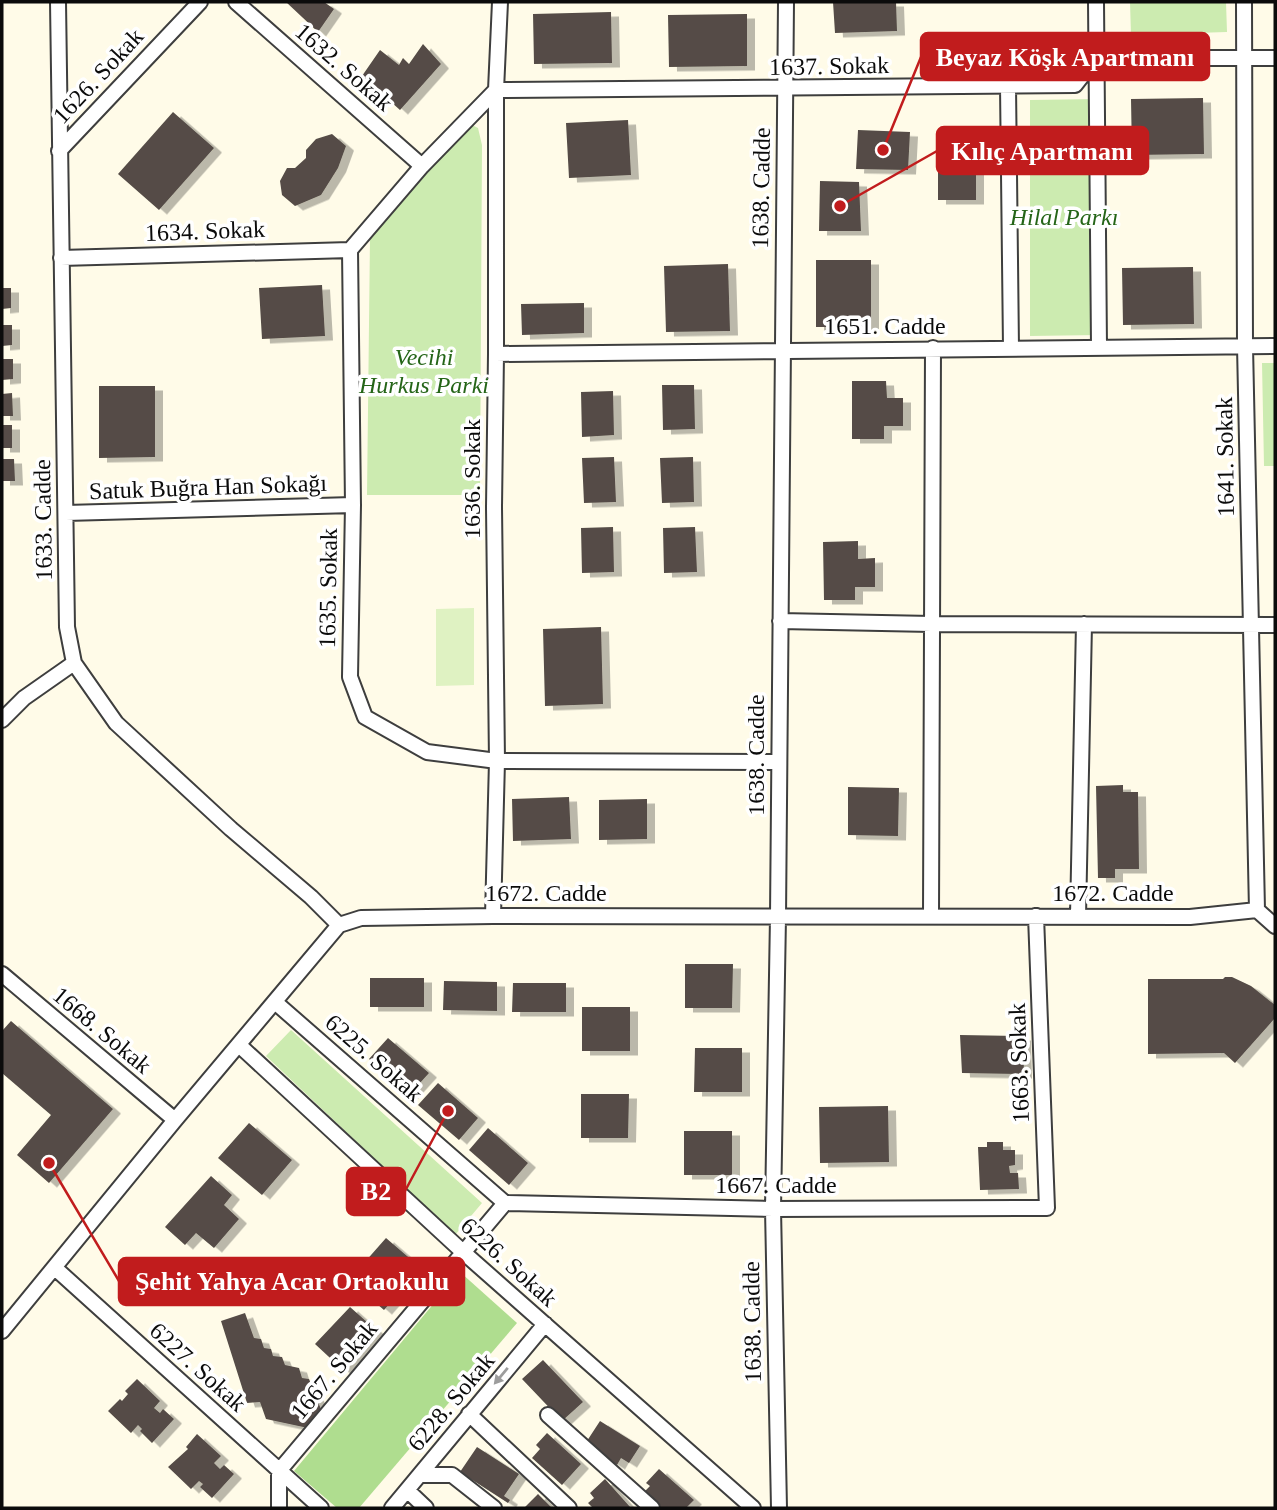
<svg xmlns="http://www.w3.org/2000/svg" width="1277" height="1510" viewBox="0 0 1277 1510" font-family="'Times New Roman',serif">
	<style>
		.green { fill: #ccebb0 }
		.forest { fill: #afdd8f }
		.pitch { fill: #dff2c2 }
		.building { fill: #544c46; filter: url(#shadow) }
		.lines { fill: none; stroke-linecap: round; stroke-linejoin: round }
		.minor-casing { stroke: #3e3e3e; stroke-width: 18 }
		.minor { stroke: #fff; stroke-width: 14 }
		.oneway { fill: #9d9d9d }
		.labels { text-anchor: middle; dominant-baseline: central; stroke-width: 7; stroke-linejoin: round; paint-order: stroke }
		.street-label { font-size: 24px; fill: #0b0b0b; stroke: #fff }
		.park-label { font-size: 24px; font-style: italic; fill: #256518; stroke: #fff }
		.leader { fill: none; stroke: #c11c1d; stroke-width: 2.5 }
		.callout-dot { fill: #c11c1d; stroke: #fff; stroke-width: 2.5 }
		.callout { fill: #c11c1d; stroke: #c11c1d; stroke-width: 2.5 }
		.callout-label { font-size: 26px; text-anchor: middle; font-weight: bold; fill: #fff }
	</style>
	<defs>
		<filter id="shadow"><feDropShadow dx="8" dy="4.5" stdDeviation="0" flood-color="#0004"/></filter>
	</defs>
	<rect width="100%" height="100%" fill="#fffbe8"/>
	<path class="green" d="M1130,2h96l1,30 -96,3z
		M1097,99l2,236 -69,1v-236z
		M470,124l8,4 4,17 -2,350h-113l3,-257z
		M1262,363h13v103h-11z
		M291,1030l191,173 -27,32 -189,-179z"/>
	<path class="forest" d="M460,1272l57,51 -158,185h-22l-43,-37z"/>
	<path class="pitch" d="M474,608v77l-38,1v-77z"/>
	<path class="building" d="M286,2h38l10,7 -16,23z
		M833,2h63l1,29 -62,2z
		M611,12l1,51 -78,1 -1,-50z
		M747,14v52l-78,1 -1,-52z
		M423,44l18,20 -41,46 -38,-34 18,-26 19,15 4,-7 6,6z
		M1203,98l1,56 -72,1 -1,-56z
		M173,112l41,36 -55,62 -41,-36z
		M628,120l3,55 -62,3 -3,-55z
		M858,130l52,2 -2,38 -52,-1z
		M332,134l14,12 -8,22 -17,27 -26,11 -13,-11 -2,-14 7,-13h8l11,-10v-8l10,-11z
		M938,153h38v47h-38z
		M820,181l39,1 2,49h-42z
		M816,260h55v67h-55z
		M728,264l2,67 -64,1 -2,-66z
		M1193,267l1,57 -71,1 -1,-57z
		M322,285l3,51 -63,3 -3,-51z
		M2,288h9v20l-9,1z
		M584,303v30l-62,2 -1,-31z
		M2,325h10v20l-10,1z
		M2,359h11v20l-11,1z
		M852,381h34l1,17h16v28h-19v13h-32z
		M662,385h32l1,44 -32,1z
		M99,386h56v71l-56,1z
		M613,391l1,44 -32,2 -1,-45z
		M12,393l1,23h-11v-22z
		M2,425h10v23h-10z
		M614,457l2,45 -32,1 -2,-45z
		M693,457l1,45 -32,1 -2,-45z
		M2,459h12l1,22h-13z
		M613,527l1,45 -32,1 -1,-45z
		M695,527l2,45 -33,1 -1,-45z
		M858,541v18l17,-1v29h-20v13h-31l-1,-58z
		M601,627l2,77 -58,2 -2,-77z
		M1123,785v7h15l1,77h-24v9h-17l-2,-92z
		M848,787l51,1 -1,48 -50,-1z
		M569,797l2,42 -58,2 -1,-42z
		M647,799v40l-48,1v-40z
		M685,964h48l-1,44h-47z
		M1225,977h7l19,9 24,19v13l-40,45 -11,-10 -76,1v-75h75z
		M370,978h54v29h-54z
		M444,981l53,1v29l-54,-1z
		M513,983h53v29h-54z
		M582,1007h48v44h-48z
		M11,1021l102,88 -64,74 -32,-28 34,-40 -49,-42v-42z
		M960,1035l63,1 1,38 -62,-1z
		M388,1038l41,35 -19,21 -41,-35z
		M695,1048h47v44h-48z
		M438,1083l40,35 -19,22 -41,-35z
		M581,1094h48l-1,44h-47z
		M888,1106l1,56 -69,1 -1,-56z
		M249,1123l43,37 -30,35 -44,-37z
		M488,1128l40,35 -19,22 -40,-35z
		M684,1131h48v44h-48z
		M987,1142h16v8h12v15l-6,1 1,7h8l1,16 -39,1 -2,-43h9z
		M211,1176l21,19 -8,10 15,14 -25,29 -18,-15 -11,12 -20,-18z
		M386,1238l35,30 -37,42 -35,-30z
		M350,1307l26,23 -34,39 -27,-25z
		M245,1313l9,25 7,1 3,9 7,1 2,7 9,1 3,8 14,3 3,10 7,1 13,33 -14,16 -42,-9 -6,-17 -13,1 -26,-82z
		M543,1360l40,42 -21,19 -40,-42z
		M137,1379l23,22 -6,7 6,5 3,-4 11,10 -22,24 -12,-12 2,-2 -4,-4 -7,8 -23,-22 12,-12 2,2 6,-7 -3,-3z
		M600,1421l40,25 -11,17 -8,-5 -4,7 -32,-21z
		M547,1433l34,31 -19,21 -30,-27 8,-9 -4,-4z
		M197,1434l24,22 -7,7 6,6 4,-4 10,9 -22,24 -12,-11 3,-3 -4,-3 -8,8 -23,-22 20,-18 -2,-2z
		M477,1447l42,27 -15,22 6,4 -2,3 -48,-31z
		M659,1469l35,31 -8,8h-26l-17,-15 7,-7 -4,-3z
		M605,1479l26,29h-38l-5,-5 6,-5 -4,-5z
		M538,1494l14,14h-28z"/>
	<g class="lines">
		<defs>
			<path id="minor" d="M58,2l9,625 7,36 42,60 115,106 80,68 28,28
				M236,2l186,164
				M1096,2l3,345
				M1244,2l1,344 12,564
				M1008,86l3,262
				M59,151l141,-149
				M61,258l289,-8
				M496,354l779,-8
				M66,513l287,-8
				M780,621l152,3 343,1
				M2,720l22,-22 50,-35
				M778,762l-281,-1 -70,-9 -62,-35 -15,-40 3,-172 -3,-255 72,-84 74,-76 579,-5 21,-27h179
				M493,916l4,-155 -3,-254 2,-153v-264l4,-88
				M931,916l2,-568
				M1078,916l6,-292
				M2,974l173,146
				M275,1002l230,201
				M239,1045l224,207 290,256
				M505,1203l268,6 274,-1 -11,-292
				M55,1268l266,240
				M2,1331l173,-211 164,-195 22,-7 132,-2 697,1 67,-7 18,16
				M469,1414l100,94
				M548,1415l104,93
				M279,1471l226,-268
				M279,1471v37
				M420,1475h32l42,33
				M407,1490l19,18
				M392,1508l153,-184
				M779,1508l-6,-299 5,-292 8,-915"/>
		</defs>
		<use href="#minor" class="minor-casing"/>
		<use href="#minor" class="minor"/>
	</g>
	<defs><path id="oneway-solid" d="M-6-.8H1V-3.2L6.5 0L1 3.2V.8H-6Z" transform="scale(1.75)"/></defs>
	<use class="oneway" href="#oneway-solid" transform="translate(501 1376) rotate(130)"/>
	<g class="labels">
		<g class="street-label">
			<text transform="translate(829 66) rotate(-1)">1637. Sokak</text>
			<text transform="translate(344 67) rotate(41)">1632. Sokak</text>
			<text transform="translate(98 76) rotate(-47)">1626. Sokak</text>
			<text transform="translate(761 188) rotate(-89)">1638. Cadde</text>
			<text transform="translate(205 231) rotate(-2)">1634. Sokak</text>
			<text x="885" y="326">1651. Cadde</text>
			<text transform="translate(1225 457) rotate(-91)">1641. Sokak</text>
			<text transform="translate(472 479) rotate(-90)">1636. Sokak</text>
			<text transform="translate(208 487) rotate(-2)">Satuk Buğra Han Sokağı</text>
			<text transform="translate(43 520) rotate(-91)">1633. Cadde</text>
			<text transform="translate(328 588) rotate(-89)">1635. Sokak</text>
			<text transform="translate(756 755) rotate(-90)">1638. Cadde</text>
			<text x="546" y="893">1672. Cadde</text>
			<text x="1113" y="893">1672. Cadde</text>
			<text transform="translate(102 1030) rotate(40)">1668. Sokak</text>
			<text transform="translate(374 1058) rotate(41)">6225. Sokak</text>
			<text transform="translate(1019 1063) rotate(-92)">1663. Sokak</text>
			<text x="776" y="1185">1667. Cadde</text>
			<text transform="translate(509 1262) rotate(42)">6226. Sokak</text>
			<text transform="translate(752 1322) rotate(-91)">1638. Cadde</text>
			<text transform="translate(198 1367) rotate(42)">6227. Sokak</text>
			<text transform="translate(334 1370) rotate(-50)">1667. Sokak</text>
			<text transform="translate(451 1402) rotate(-50)">6228. Sokak</text>
		</g>
		<g class="park-label">
			<text x="1064" y="217">Hilal Parkı</text>
			<text x="424" y="357">Vecihi<tspan x="424" dy="28">Hurkus Parki</tspan></text>
		</g>
	</g>
	<path class="leader" d="M883 150L921 57M840 206L937 151M448 1111L405 1191M49 1163L119 1281"/>
	<g class="callout-dot">
		<circle cx="883" cy="150" r="7"/>
		<circle cx="840" cy="206" r="7"/>
		<circle cx="448" cy="1111" r="7"/>
		<circle cx="49" cy="1163" r="7"/>
	</g>
	<g class="callout">
		<rect x="921" y="33" width="288" height="47" rx="7"/>
		<rect x="937" y="127" width="211" height="47" rx="7"/>
		<rect x="347" y="1168" width="58" height="47" rx="7"/>
		<rect x="119" y="1258" width="345" height="47" rx="7"/>
	</g>
	<g class="callout-label">
		<text x="1065" y="66">Beyaz Köşk Apartmanı</text>
		<text x="1042" y="160">Kılıç Apartmanı</text>
		<text x="376" y="1200">B2</text>
		<text x="292" y="1290">Şehit Yahya Acar Ortaokulu</text>
	</g>
	<rect width="1277" height="1510" fill="none" stroke="#0b0b0b" stroke-width="7"/>
</svg>
